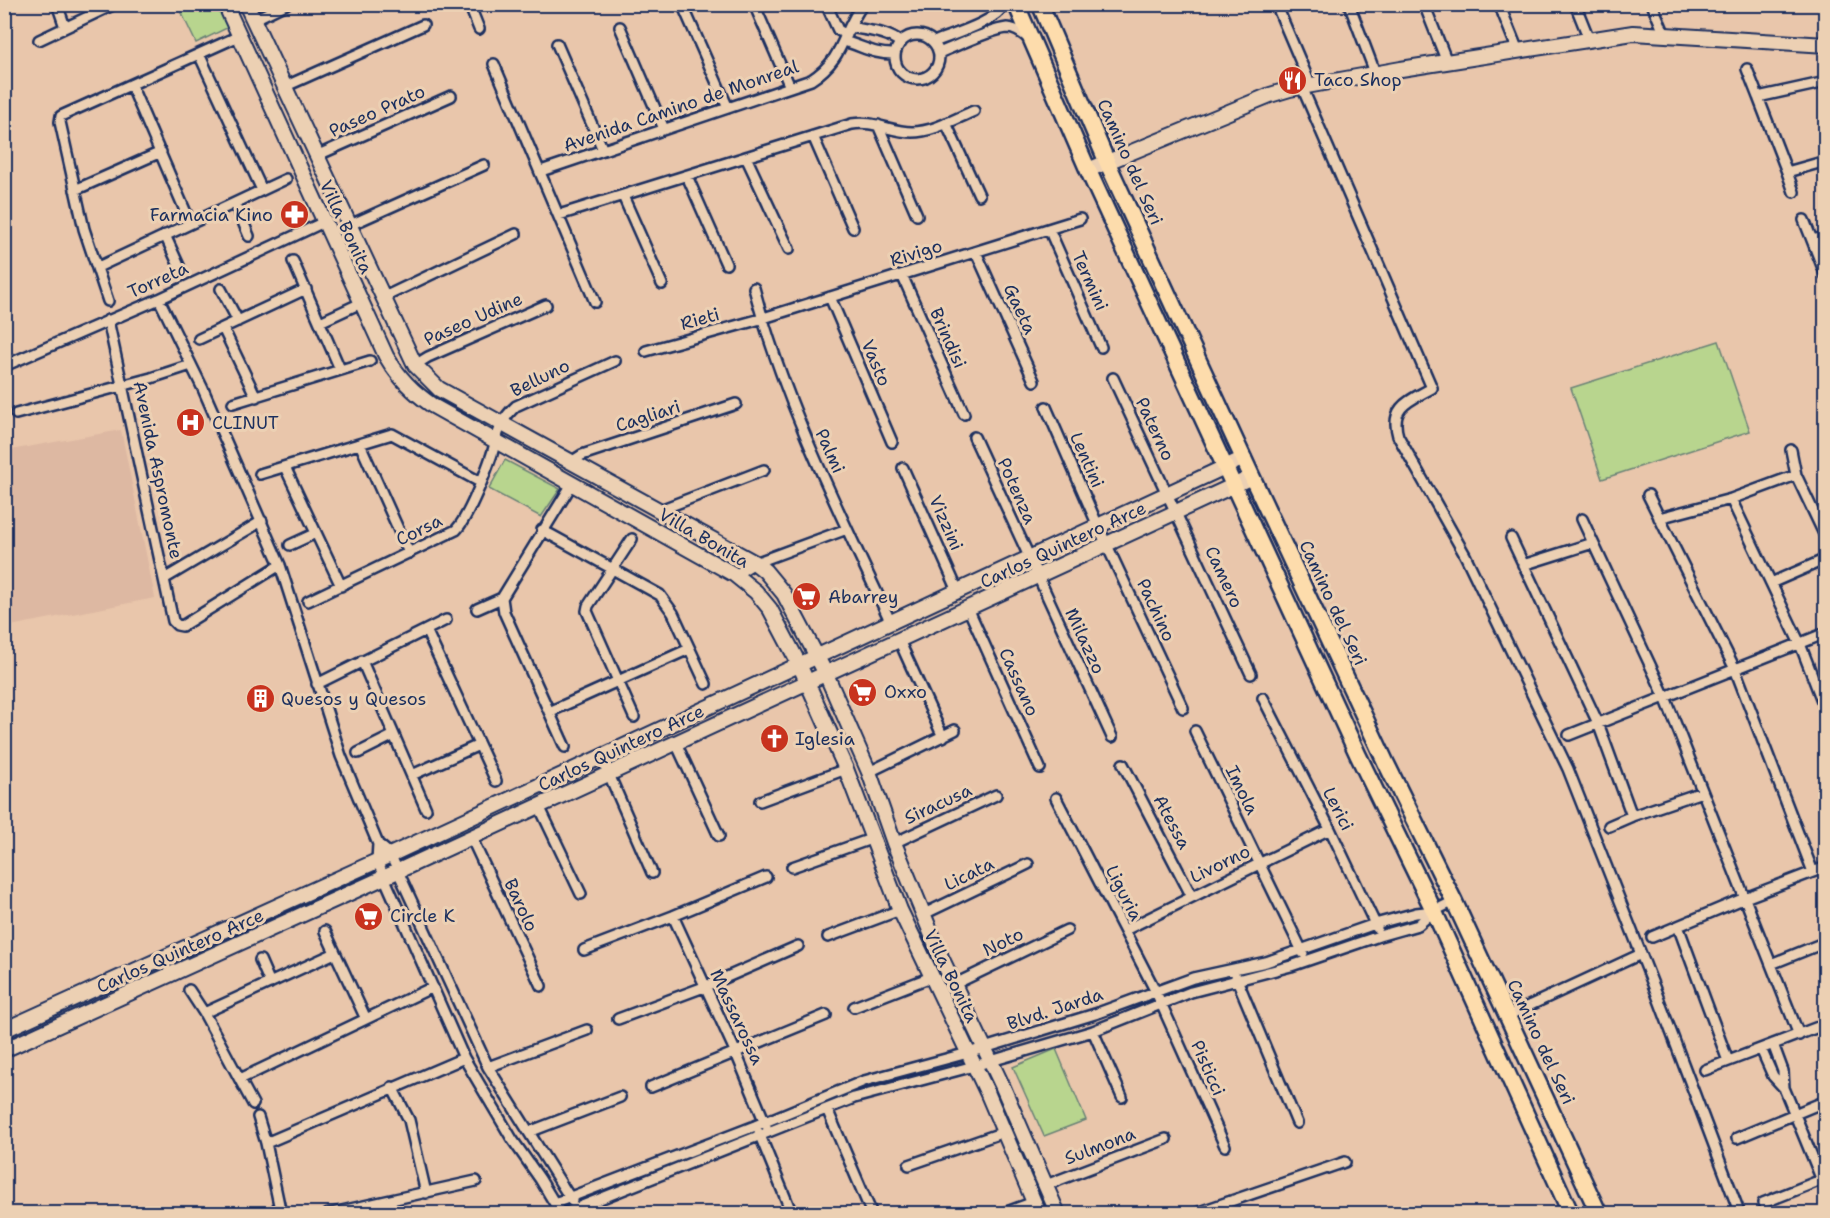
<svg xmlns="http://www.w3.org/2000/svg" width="1830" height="1218" viewBox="0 0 1830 1218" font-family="'Shantell Sans',sans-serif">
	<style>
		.built { fill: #ddb8a2 }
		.green { fill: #b8d58e; stroke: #6a8276; stroke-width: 1.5 }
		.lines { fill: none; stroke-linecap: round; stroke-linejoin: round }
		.street-casing { stroke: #1b2f5e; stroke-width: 14 }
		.secondary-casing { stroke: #1b2f5e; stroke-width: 18 }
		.primary-casing { stroke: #1b2f5e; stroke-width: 20 }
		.street { stroke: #ecd0b3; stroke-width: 9 }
		.secondary { stroke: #ecd0b3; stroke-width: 14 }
		.primary { stroke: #fddcac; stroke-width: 15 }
		.labels { text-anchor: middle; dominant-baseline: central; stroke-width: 6; stroke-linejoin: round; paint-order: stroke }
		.poi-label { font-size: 18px; fill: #1b2f5e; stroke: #ecd0b3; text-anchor: start }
		.street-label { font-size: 18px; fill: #1b2f5e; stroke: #ecd0b3 }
	</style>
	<rect width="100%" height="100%" fill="#e9c6ab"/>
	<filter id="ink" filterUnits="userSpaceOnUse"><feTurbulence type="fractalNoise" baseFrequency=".0167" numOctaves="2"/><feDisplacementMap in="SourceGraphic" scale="12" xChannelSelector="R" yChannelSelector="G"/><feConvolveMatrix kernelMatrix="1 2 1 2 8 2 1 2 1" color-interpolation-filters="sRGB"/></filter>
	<g filter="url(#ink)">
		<path class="built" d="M121,430l34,168 -150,29v-176z"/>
		<path class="green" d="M178,5h41l10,22 -33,16z
			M1719,341l31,90 -148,48 -31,-91z
			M505,460l55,29 -19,28 -52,-28z
			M1056,1049l30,71 -42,16 -31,-69z"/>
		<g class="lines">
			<defs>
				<path id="street" d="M57,4l8,23
					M469,4l10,25
					M754,4l36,83
					M826,4l12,26 9,5
					M1276,4l35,82
					M1349,4l27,71
					M1424,4l23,58
					M1499,4l19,47
					M1575,4l14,35
					M1652,4l13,31
					M683,6l45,102
					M253,20l33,-16
					M620,27l44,102
					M850,27c18,4 36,4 51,16
					M895 57a22 22 0 1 1 44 0a22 22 0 1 1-44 0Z
					M39,40l76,-36
					M844,41c20,6 31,14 51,13
					M934,42c19,-8 61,-19 71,-38
					M557,44l46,106
					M939,53c17,-7 50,-23 68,-25 8,0 15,5 21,10
					M199,54l63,136
					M494,64l101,238
					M1747,69l11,28
					M1826,82l-68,15 29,75 39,-11
					M131,85l59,137
					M284,87l139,-62
					M1302,87l130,301c-21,12 -43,18 -34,48l67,119 103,214 88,223 84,222
					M946,123l33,72
					M878,125l39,90
					M813,136l40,92
					M316,156l135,-60
					M746,157l43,92
					M541,171l270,-91c35,-23 30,-47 52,-76
					M1787,172l7,20
					M687,176l39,88
					M75,190l86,-38
					M623,196l39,88
					M235,203l14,33
					M559,215l293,-91c21,-4 39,8 60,8 21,0 43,-13 62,-21
					M1804,220l8,20
					M348,226l136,-61
					M1049,229l52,118
					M165,235l15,33
					M1826,237l-14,3 14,36
					M976,252l58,129
					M293,261l47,108
					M98,267l188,-88
					M902,275l62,139
					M754,288c31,117 86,225 137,335
					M221,289l17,32
					M830,297l62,145
					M382,298l134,-64
					M159,299l44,90 77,176 61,191 37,88 -1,17 87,197 48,81 28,40 21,35
					M108,301l-24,-72 -24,-107 1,-6 178,-80
					M108,320l65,301 4,4 5,1 98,-61
					M320,322l41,-19
					M223,328l33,69
					M199,339l107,-50
					M646,351l111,-31 323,-101
					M415,365l13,-8 118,-52
					M4,366l155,-67 165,-77
					M1113,378l138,296
					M233,403l137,-42
					M1046,407l52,119 85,182
					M16,414l135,-36 40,-13
					M974,437l138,300
					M360,444l49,109
					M1791,450l5,25 30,63
					M571,462l11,-7 154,-51
					M285,467l56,119
					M903,468l55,123
					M260,474l132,-40 88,48
					M1648,495l87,174 78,203
					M1731,499l69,145 26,67
					M660,510l104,-40
					M1659,518l72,-19 65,-24
					M1582,519l83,178 134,338
					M542,530l118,65 13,18 33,71
					M1511,538l87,185 34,93
					M632,539l-44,67 -1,5 47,106
					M290,545l26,-12
					M1523,565l70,-22
					M735,575l20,-12 92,-34
					M164,579l98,-58
					M1771,583l55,-24
					M502,598l2,14 61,135
					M308,601l148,-71c12,-12 30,-58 36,-76 6,-20 7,-33 24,-48l99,-45
					M968,608l72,160
					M477,609l25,-11 70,-114
					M426,630l70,151
					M899,640l44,97
					M362,661l64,148
					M317,684l129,-64
					M1263,698l67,131 47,99
					M549,712l140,-63
					M1195,731l108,222
					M1569,735l257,-102
					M676,743l43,93
					M358,753l36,-18
					M601,756l51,117
					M1123,764l68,131
					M869,772l86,-42
					M412,775l67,-30
					M1056,798l100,194 69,154
					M760,801l86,-32
					M539,806l42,88
					M1609,826l23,-10 70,-24
					M471,837l70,149
					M894,843l102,-48
					M378,844l12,10 98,213 84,134
					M792,867l79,-28
					M924,914l104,-50
					M673,916l63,137 30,72
					M1678,926l50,135
					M1125,930l205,-101
					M325,931l41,88
					M828,937l72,-27
					M1652,937l93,-39 81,-31
					M584,950l89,-34 93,-39
					M260,960l10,23
					M1771,964l55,-22
					M1236,977l61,146
					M955,984l112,-54
					M189,990l15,23 49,91
					M854,1007l77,-30
					M204,1013l131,-60
					M1507,1016l134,-62
					M618,1019l86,-32 94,-41
					M1093,1031l29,66
					M1773,1044l10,27 1,17 42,102
					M1761,1049l12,27 11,12
					M488,1067l99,-37
					M1705,1070l121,-46
					M240,1079l193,-92
					M392,1087l17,33 17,73
					M651,1087l175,-72
					M827,1109l45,105
					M258,1117l8,26 15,71
					M529,1132l91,-35
					M759,1133l33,81
					M1737,1138l89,-37
					M266,1143l198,-85
					M909,1165l95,-33
					M1046,1185l120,-46
					M555,1203l200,-77 109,-45 104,-28 127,-39 98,-36 73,-16 109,-38 41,-11 18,-2
					M1763,1203l58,-23
					M328,1214l148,-33
					M562,1214l292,-116 120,-32 119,-35 98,-39 100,-26 88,-30 39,-11 16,-14 20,-10
					M1001,1214l33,-12
					M1193,1214l152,-52"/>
				<path id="secondary" d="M225,4l161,352c13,22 27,36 47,50l302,169 21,17 14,17 29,55 47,105 54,141 87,182 52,122
					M246,4l169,361 24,24 316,174 10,8 19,23 42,80 43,98 25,71 47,114 61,128 56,129
					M1088,170l182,-75 20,-6 111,-20 232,-36 193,12
					M4,1030l373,-169 867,-403
					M4,1050l381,-173 867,-400"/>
				<path id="primary" d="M1016,4l72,166 270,585 76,156 137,303
					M1040,4l67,158 145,315 134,286 68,138 145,313"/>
			</defs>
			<use href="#street" class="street-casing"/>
			<use href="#secondary" class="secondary-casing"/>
			<use href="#primary" class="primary-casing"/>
			<use href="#street" class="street"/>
			<use href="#secondary" class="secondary"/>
			<use href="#primary" class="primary"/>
		</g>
	</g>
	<defs>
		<symbol id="restaurant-disc" viewBox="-11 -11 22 22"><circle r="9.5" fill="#c8321e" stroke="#ecd0b3"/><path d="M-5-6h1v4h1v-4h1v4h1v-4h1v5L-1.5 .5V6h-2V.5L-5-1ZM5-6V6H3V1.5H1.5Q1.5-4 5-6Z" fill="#fff"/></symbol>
		<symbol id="pharmacy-disc" viewBox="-11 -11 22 22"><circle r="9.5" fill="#c8321e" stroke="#ecd0b3"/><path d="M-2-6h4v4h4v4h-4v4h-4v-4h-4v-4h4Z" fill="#fff"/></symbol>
		<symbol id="hospital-disc" viewBox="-11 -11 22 22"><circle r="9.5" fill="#c8321e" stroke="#ecd0b3"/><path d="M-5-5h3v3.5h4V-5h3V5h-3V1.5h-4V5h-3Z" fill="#fff"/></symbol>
		<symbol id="supermarket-disc" viewBox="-11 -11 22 22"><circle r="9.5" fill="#c8321e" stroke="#ecd0b3"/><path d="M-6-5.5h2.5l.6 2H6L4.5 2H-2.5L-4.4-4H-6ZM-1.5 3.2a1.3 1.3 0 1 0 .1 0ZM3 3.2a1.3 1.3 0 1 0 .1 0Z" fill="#fff"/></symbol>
		<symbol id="building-disc" viewBox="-11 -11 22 22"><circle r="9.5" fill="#c8321e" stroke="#ecd0b3"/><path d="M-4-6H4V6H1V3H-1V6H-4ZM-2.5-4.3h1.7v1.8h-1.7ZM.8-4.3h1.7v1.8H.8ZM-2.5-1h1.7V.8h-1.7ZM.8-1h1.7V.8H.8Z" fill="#fff"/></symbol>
		<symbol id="church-disc" viewBox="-11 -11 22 22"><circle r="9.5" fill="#c8321e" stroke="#ecd0b3"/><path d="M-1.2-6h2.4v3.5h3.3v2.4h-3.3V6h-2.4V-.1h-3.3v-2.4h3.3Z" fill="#fff"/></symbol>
	</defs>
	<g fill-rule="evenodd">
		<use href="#restaurant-disc" x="1276" y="64" width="33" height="33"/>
		<use href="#pharmacy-disc" x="278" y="198" width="33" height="33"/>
		<use href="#hospital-disc" x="174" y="406" width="33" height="33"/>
		<use href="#supermarket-disc" x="790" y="580" width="33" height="33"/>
		<use href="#supermarket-disc" x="846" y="676" width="33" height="33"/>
		<use href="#building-disc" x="244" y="682" width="33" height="33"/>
		<use href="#church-disc" x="758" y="722" width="33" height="33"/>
		<use href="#supermarket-disc" x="352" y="900" width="33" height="33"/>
	</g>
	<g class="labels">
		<g class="poi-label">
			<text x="1314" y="80">Taco Shop</text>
			<text x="273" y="215" text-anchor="end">Farmacia Kino</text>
			<text x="212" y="423">CLINUT</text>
			<text x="828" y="597">Abarrey</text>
			<text x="884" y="692">Oxxo</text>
			<text x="281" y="699">Quesos y Quesos</text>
			<text x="795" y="739">Iglesia</text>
			<text x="390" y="916">Circle K</text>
		</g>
		<g class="street-label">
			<text transform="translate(681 106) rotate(-19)">Avenida Camino de Monreal</text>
			<text transform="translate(377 111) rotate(-24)">Paseo Prato</text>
			<text transform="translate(1130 162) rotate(66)">Camino del Seri</text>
			<text transform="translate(346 227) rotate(65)">Villa Bonita</text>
			<text transform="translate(916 253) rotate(-17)">Rivigo</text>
			<text transform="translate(158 280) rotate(-24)">Torreta</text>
			<text transform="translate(1090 281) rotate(66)">Termini</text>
			<text transform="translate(1020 309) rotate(65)">Gaeta</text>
			<text transform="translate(473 319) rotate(-24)">Paseo Udine</text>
			<text transform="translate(700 319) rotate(-16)">Rieti</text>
			<text transform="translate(948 338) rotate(66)">Brindisi</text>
			<text transform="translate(876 363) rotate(67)">Vasto</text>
			<text transform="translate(540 378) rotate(-26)">Belluno</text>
			<text transform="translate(648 416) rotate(-18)">Cagliari</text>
			<text transform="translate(1155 429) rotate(65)">Paterno</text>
			<text transform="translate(830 451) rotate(66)">Palmi</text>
			<text transform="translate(1087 460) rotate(66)">Lentini</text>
			<text transform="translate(158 470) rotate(78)">Avenida Aspromonte</text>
			<text transform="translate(1017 491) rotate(66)">Potenza</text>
			<text transform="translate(946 523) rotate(66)">Vizzini</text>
			<text transform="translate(419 530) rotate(-26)">Corsa</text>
			<text transform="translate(704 538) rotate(30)">Villa Bonita</text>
			<text transform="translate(1063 545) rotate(-25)">Carlos Quintero Arce</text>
			<text transform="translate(1224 577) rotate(65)">Camero</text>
			<text transform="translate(1333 603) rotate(65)">Camino del Seri</text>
			<text transform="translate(1156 610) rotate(65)">Pachino</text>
			<text transform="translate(1085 641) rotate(65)">Milazzo</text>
			<text transform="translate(1019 682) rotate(66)">Cassano</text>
			<text transform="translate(621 748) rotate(-25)">Carlos Quintero Arce</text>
			<text transform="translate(1242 790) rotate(64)">Imola</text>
			<text transform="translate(938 804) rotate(-25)">Siracusa</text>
			<text transform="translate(1338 809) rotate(63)">Lerici</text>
			<text transform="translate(1172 822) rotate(62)">Atessa</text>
			<text transform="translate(1220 864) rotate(-26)">Livorno</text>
			<text transform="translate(969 874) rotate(-26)">Licata</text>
			<text transform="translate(1124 893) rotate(63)">Liguria</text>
			<text transform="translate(521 905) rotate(65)">Barolo</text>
			<text transform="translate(1003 942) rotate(-26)">Noto</text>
			<text transform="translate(180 951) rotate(-24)">Carlos Quintero Arce</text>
			<text transform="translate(951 976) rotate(64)">Villa Bonita</text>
			<text transform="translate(1055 1009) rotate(-18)">Blvd. Jarda</text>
			<text transform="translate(737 1017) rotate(65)">Massarossa</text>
			<text transform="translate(1541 1042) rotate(65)">Camino del Seri</text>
			<text transform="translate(1208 1068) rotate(66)">Pisticci</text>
			<text transform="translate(1100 1146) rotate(-21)">Sulmona</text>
		</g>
	</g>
	<rect width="1830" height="1218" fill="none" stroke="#ecd0b3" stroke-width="24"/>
	<rect x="12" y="12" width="1806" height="1194" fill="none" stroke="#1b2f5e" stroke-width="2" filter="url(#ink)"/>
</svg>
